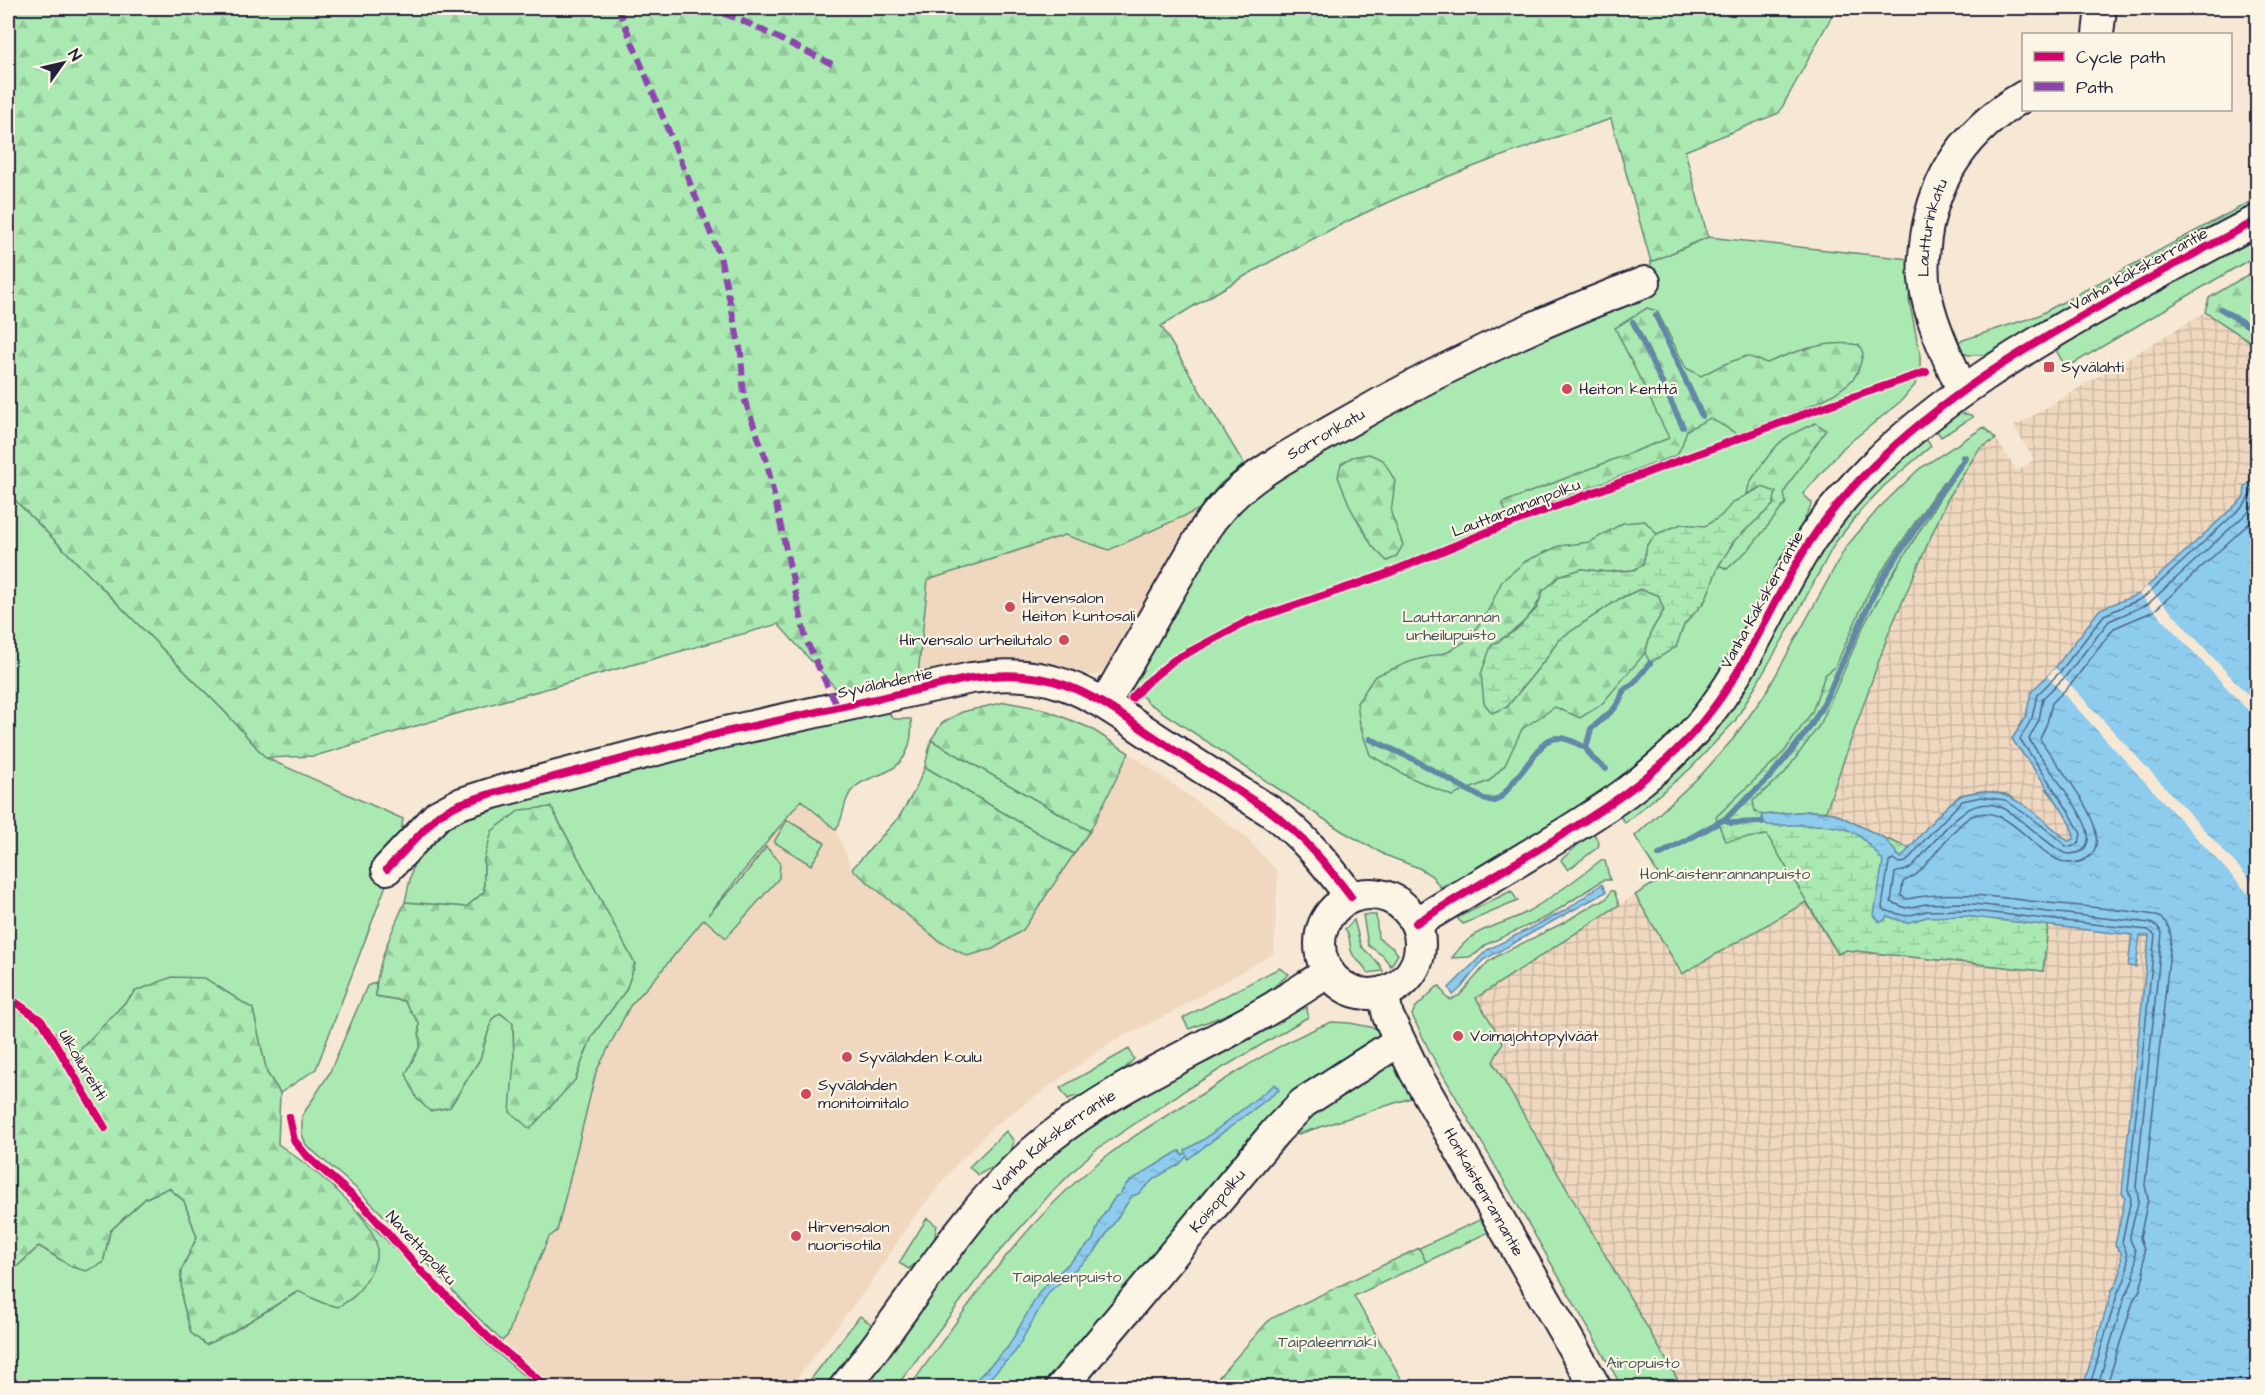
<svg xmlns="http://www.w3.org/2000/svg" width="2265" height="1395" viewBox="0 0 2265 1395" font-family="'Architects Daughter',sans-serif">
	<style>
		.built { fill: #efd8bf }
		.industrial { fill: url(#industrial-grid) }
		.green { fill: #aaeab2; stroke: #668676; stroke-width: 1.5 }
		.forest { fill: url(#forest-firs); stroke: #668676; stroke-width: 1.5 }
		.wetland { fill: url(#wetland-marsh); stroke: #668676; stroke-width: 1.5 }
		.water { fill: url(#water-ripples); stroke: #6388a6; stroke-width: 1.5 }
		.pier { fill: #f6e8d4 }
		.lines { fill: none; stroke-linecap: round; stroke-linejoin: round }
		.shore { stroke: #4d6683; stroke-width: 1.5 }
		.stream { stroke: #6388a6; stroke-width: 6 }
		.minor-casing { stroke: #22223b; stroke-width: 34 }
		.minor { stroke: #fcf5e5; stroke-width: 30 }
		.quiet { stroke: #8e44ad; stroke-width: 6; stroke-dasharray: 12 6; stroke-linecap: butt }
		.cycleway-casing { stroke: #fcf5e5; stroke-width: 11 }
		.cycleway { stroke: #d6006c; stroke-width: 8 }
		.poi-dot { fill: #d1495b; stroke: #fcf5e5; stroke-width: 2 }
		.labels { text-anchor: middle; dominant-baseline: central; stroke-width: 4.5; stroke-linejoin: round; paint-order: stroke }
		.street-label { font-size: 16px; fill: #22223b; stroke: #fcf5e5 }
		.poi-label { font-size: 16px; fill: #22223b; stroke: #fcf5e5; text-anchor: start }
		.park-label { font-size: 16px; fill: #445459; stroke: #fcf5e5 }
	</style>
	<defs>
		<pattern id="industrial-grid" width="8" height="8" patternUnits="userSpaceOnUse" patternTransform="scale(1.5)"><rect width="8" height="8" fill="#efd8bf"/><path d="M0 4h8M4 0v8" fill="none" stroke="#cdb9a5"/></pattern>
		<pattern id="forest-firs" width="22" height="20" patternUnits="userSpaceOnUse" patternTransform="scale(1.5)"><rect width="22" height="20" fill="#aaeab2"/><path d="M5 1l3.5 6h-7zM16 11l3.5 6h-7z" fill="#92c89a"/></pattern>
		<pattern id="wetland-marsh" width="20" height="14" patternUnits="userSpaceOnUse" patternTransform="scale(1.5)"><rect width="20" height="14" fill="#aaeab2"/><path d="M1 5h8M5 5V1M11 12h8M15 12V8" fill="none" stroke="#92c89a"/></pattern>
		<pattern id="water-ripples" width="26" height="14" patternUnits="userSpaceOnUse" patternTransform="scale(1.5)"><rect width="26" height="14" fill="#8eccee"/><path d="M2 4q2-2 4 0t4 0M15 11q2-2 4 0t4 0" fill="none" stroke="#7aafcd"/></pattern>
	</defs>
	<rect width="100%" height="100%" fill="#f6e8d4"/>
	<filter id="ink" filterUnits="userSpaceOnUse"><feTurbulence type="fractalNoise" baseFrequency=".0167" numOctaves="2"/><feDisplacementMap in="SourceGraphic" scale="12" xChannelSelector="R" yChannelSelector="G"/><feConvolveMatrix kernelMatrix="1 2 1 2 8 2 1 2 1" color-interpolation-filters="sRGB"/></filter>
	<g filter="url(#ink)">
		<path class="built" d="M1200,509l-91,156 -8,8 -11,3 -50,-15 -42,-2 -26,2 -54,14 10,-95 137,-45 45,15z
			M1129,753l116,83 33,36 -4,81 -105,61 -58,28 -117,84 -39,40 -42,52 -40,62 -83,107h-235l-53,-46 6,-6 9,-26 32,-72 8,-6 39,-159 34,-66 28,-31 143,-175 35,30 16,39 171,61 67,-99z"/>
		<path class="industrial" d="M2205,312l52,34v129l-12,12 -1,10 -105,97 -39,15 -45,59 -24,24 -5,24 -14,22 53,78 10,20v3l-6,2 -26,-21 -37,-26 -46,1 -51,53 -25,-10 -50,-25 -8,-2 63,-179 58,-132 32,-51 17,-10 21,32 17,-11 -20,-33z
			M1635,895l47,78 125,-71 32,52 7,-4 197,21 5,-46 85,10 -5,31 8,1 5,-32 8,1 -27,257 3,4 -10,48 6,6 1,18 -3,12 -7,9 -29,97h-401l-189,-325 10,-20 -27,-44z"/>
		<path class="green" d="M2257,198v10l-219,117 -52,30h-18l-13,-6 -14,-44 15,35 4,1 77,-25z
			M2257,233v22l-191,113 -10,-18 29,-19z
			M1708,237l201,22 2,20 -2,21 11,54v14l-5,17 -15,17 -56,45 -41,47 9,9 -28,62 -52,92 -47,66 -62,58 -145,90 -38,16 -8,-11 -13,-8 -34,-13 -43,-24 -195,-129 -3,-4 -19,-13 23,-43 97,-148 406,-222v-10z
			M1959,413l12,2 2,2 -32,20 -5,-7 19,-16z
			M1984,427l12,12 -17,10 -32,51 -58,132 -63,179 -63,4 200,101 85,9 -5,46 -197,-21 -8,4 -32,-52 -124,72 -47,-79 26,-16 -26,-43 67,-62 31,-35 34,-48 79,-144 33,-39 40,-39z
			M1924,436l7,10 -47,40 -22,23 -27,34 -45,84 -55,94 -45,48 -65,54 -5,-7 1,-5 184,-240 50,-71z
			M8,493l219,221 39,44 137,61 -6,37 -81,213 -36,24 -13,-20 -14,-63 -117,-19 -59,62 -69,-64z
			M887,710l6,9h18c2,20 -3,43 -23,52 -11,6 -25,8 -34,17 -12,12 -9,29 -18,42l-35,-30 -93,115 34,-37 24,-31 14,15 -1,16 -53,60 -22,-19 -46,56 -28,31 -34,66 -39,159 -8,6 -32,72 -9,26 -6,6 -30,-29 -84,-92 -31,-31 -51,-44 -4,-11v-18l27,-42 38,-88 9,-4v14l28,5 15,21 1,24 -14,28 24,37 20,-4 30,-48 12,-40 8,-6 13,10 1,36 61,21 17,-44 34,-46 9,-26 -84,-157 -67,52v33l-18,15 -61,-5 8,-36 10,-28 26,-24 358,-88 34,-4z
			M931,740l159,91 -16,23 -149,-87z
			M787,820l38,23 -14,22 -37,-23z
			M1590,834h4l5,9 -1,4 -30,23 -7,-10z
			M1601,860l4,1 5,19h-7l-56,37 -60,27 -10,9 -8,4 -17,1c24,-34 41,-28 73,-45 27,-15 52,-34 76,-53z
			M1511,891l7,10 -55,23 -6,-6z
			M1611,891h3l5,14 -143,93 27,44 -10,20 189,325h-60l-192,-335 -18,-37 3,-7 22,-21 3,-1 7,12 4,2 9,-5 28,-33 11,-7 66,-33 31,-19c7,0 12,-5 15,-12z
			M1363,915h13l2,23 15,10 5,6 -7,12 -8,-10 -15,-11z
			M1354,920l7,26 18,18 4,7 -16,2c-2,-10 -11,-11 -15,-20 -4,-9 0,-16 -7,-24z
			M1279,968l10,6 -36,30 -64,25 -6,-11z
			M1307,1007l1,10 -121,72 -93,62 -44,43 -59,67 -95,126 -35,1 108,-149 61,-67 50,-44 196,-108z
			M1332,1022l18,1 30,6 4,11 -335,347 -140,1c57,-80 113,-164 190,-226 36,-29 78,-52 117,-77 37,-23 75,-48 116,-63z
			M1129,1049l5,10c-11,11 -23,26 -38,33 -9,4 -19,2 -28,7l-8,-11z
			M1393,1065l10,7 14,24 -128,41 25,-25 68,-45z
			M1006,1131l8,10c-11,34 -11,18 -36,34l-9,-8z
			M168,1188l16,13 13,36 -16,34 1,28 9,34 43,-2 65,-40 24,12 53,-59 -18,-33 129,133 50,43 -529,1v-113l31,-29 33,21 31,-4 7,-32 36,-33z
			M1486,1217l7,13 -67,32 -7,-14z
			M927,1218l10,8c-3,8 -1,22 -7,29 -6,6 -15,7 -21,14l-10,-6z
			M860,1316l11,8 -7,23 -36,40 -24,1z"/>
		<path class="forest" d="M8,8h1828l-57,105 -94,38 23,86 -57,25 -40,-143c-74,24 -148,49 -218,81 -81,36 -157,80 -232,126l83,138 -24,20 -20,25 -91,41 -44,-15 -137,45 -10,95 -77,19 -63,-70 -315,88 -148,44 -49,2 -39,-44 -219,-221z
			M2257,269v77l-52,-34 4,-14z
			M1647,308l10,3 29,57 15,8 21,-11 25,-9 20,7c27,-12 62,-24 92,-18l4,8c-2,8 -4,20 -10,26 -24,25 -83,42 -116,55l-27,-16 -23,12 -5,15 -5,10 -160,60 -9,1 -6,-13 167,-65 -54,-110z
			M1816,423l10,7 -34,49 -8,14 2,10 -35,44 -24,22 -8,-4 16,-26 38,-34 -11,-18 -15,7c1,-11 6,-16 12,-25 19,-28 25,-33 57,-46z
			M1369,454l14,6 12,21 -4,32 12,32 -7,12 -9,4 -14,-14 -22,-38 -13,-32 3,-13 11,-7z
			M1645,521l12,13 -10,11 -4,20 -9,5 -27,2 -25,-3 -39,22c-10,28 -28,40 -52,55l16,61 41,-51 10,-16 61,-41 21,-10 18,6 6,15 -12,20 -7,23 -44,52 -21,13 -25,-11 -33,22 -17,36 -16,16 -37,15 -47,-21 -35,-20 -10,-30 -3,-22 18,-27 37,-15 36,-9 21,-13 20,-30 13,-28 24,-20 33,-15 31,-4 33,-19z
			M1005,702l38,7 47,19 39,25 -39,78 -159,-91 11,-17 20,-11z
			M925,767l149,87 -51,76 -30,19 -26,7 -28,-15 -87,-72 47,-52 15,-25z
			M551,807l84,157 -9,26 -34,46 -17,44 -45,49 -20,-17 4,-53 -1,-36 -13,-10 -8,6 -12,40 -30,48 -20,4 -13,-12 -11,-25 14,-28 -1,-23 -15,-22 -28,-5c-1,-30 17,-67 29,-94l61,5 18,-15v-33l8,-28 28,-21z
			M172,977l33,1 48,31 14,64 13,20 -2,51c30,21 86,62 98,98 5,16 -9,39 -19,51 -4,6 -13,10 -19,14l-15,-4 -25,-12 -64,40 -28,14 -15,-12 -9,-34 -1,-28 16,-34 -13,-36 -15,-13 -23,10 -36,33 -7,32 -17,8 -14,-4 -33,-21 -31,29v-286l69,64 59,-62z
			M1419,1248l7,14 -72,34 52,91h-196l60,-68z"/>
		<path class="wetland" d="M1966,455l2,3 -25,35 -55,89 -25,45 -42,96 -37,51 -31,27 2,10 7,4 49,-4 23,2 50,25 25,10 51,-53 21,-4 25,3 37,26 25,21 6,-1c1,-18 -18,-38 -28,-52l59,52 -58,75 1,10 -5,46 -197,-21 -8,4 -71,-119 -42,6 -9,-24 68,-65 28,-40 13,-37 10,-8 35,-78 60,-89z
			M1762,487l14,5 -3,13 -38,35 -16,25 -14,36 -21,24 -8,22 -26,16 -5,-10 7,-23 12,-20 -6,-15 -18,-6 -21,10 -61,41 -10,16 -41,51 -15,6 -8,-10 -3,-29 10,-28 25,-16 21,-22 6,-17 18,-16 21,-6 25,3 27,-2 9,-5 4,-20 10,-11 24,-10 24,2 16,-10 12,-14z"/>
		<path class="water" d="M2257,475v912h-174l29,-97c10,-13 10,-23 9,-38l-6,-7 10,-47 -3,-5 27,-257h-9l-4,31 -8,-1 4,-31 -169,-19 -36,1 -21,6 -19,-7 -3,5 -4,1 -6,-7 9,-54c-9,-11 -21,-26 -35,-31 -19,-8 -59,-4 -80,-5l-6,-3v-7l49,-4 23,2 50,25 17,20c15,-17 39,-49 58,-61 3,-3 9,-3 13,-4 39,-8 69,25 96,48l6,-2c1,-19 -49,-81 -62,-100l14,-23 5,-24 24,-24 45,-59 39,-15 100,-92 5,-5 1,-10z
			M1602,884l4,8 -123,68 -22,28 -8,7 -4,-7 38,-38 79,-40z
			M1275,1084l4,6 -91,69 -1,-3 -7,8 -25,14 -17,16 -6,2 -38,57 -45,39 -34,60 -34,35h-12l39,-40 32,-56 53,-51 7,-20 16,-24 3,-1 8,-12 50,-31 3,-1 2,4 4,-2 -1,-3 18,-10z"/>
		<path class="pier" d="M2147,586l110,119v15l-118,-126z
			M2055,668l202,219v16l-210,-227z"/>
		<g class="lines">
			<path class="shore" d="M2089,1388l29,-96c11,-15 13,-34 4,-50l9,-43 -3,-9 27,-255 -7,-5 -184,-20 -37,1 -21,5 -22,-6 -2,-3 7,-45 4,-3 6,4 7,-1 23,-27 33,-34 19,-4 24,3 35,24 26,22 5,1 8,-4 2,-9 -11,-21 -50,-74 12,-21 5,-23 23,-23 44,-57 39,-17 100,-92c7,-7 7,-15 15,-23
				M2097,1388l28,-93c10,-13 12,-28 10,-44 -1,-5 -5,-8 -5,-13 1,-18 13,-34 6,-51l26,-254 -5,-7 -7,-3 -186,-20 -38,1 -20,4 -15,-6 4,-29c5,-3 11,-1 16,-6 25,-22 53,-80 94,-58 21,12 37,32 59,44 6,2 12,1 18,-2 5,-4 7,-11 6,-17 -3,-22 -46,-73 -59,-95l10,-19 4,-22 22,-21 44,-56 39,-17 100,-92 7,-8 3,-9
				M2106,1388l28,-89 6,-9 4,-16v-24l-4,-12 8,-39 -3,-14 26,-245c0,-12 -5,-21 -17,-25 -35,-6 -71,-9 -106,-12 -47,-5 -94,-14 -141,-4l-6,-3 2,-14c4,-3 11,-5 15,-9 13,-13 39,-50 54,-57 42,-19 73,64 112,44 41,-21 -31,-98 -44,-121l7,-16 5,-20 20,-20 42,-55 40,-17 104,-96"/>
			<path class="stream" d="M2221,309l37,23
				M1656,316l46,100
				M1633,322l50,105
				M1370,739l43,20 71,40 11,2 8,-6 42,-53c15,-9 27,-1 41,6
				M1606,769l-14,-11 -6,-10 5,-19 23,-20 6,-9 4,-11 10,-6 16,-20
				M1725,819l42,-39 24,-28 19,-25 14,-24 54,-118 55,-83 31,-42 -1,-3
				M1659,855l66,-36 6,4 31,-1"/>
			<defs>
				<g id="minor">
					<path d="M2098,34l3,-26"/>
					<path id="s1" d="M1962,390c-14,-33 -32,-68 -37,-103 -3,-17 -1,-33 1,-50 9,-63 43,-109 98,-141"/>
					<path id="s2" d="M1105,703l100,-174c33,-49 78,-70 128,-99 99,-58 204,-108 312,-148"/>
					<path d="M387,869l51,-54 21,-11 34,-11 228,-60 250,-55c89,-13 124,20 194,66 35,23 70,45 105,67 33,24 57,54 81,86"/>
					<circle cx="1370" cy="944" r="50"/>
					<path d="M1416,923c32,-19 64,-39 96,-58 74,-44 151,-88 202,-158 35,-47 57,-101 87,-151 19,-33 43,-61 70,-88 71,-71 155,-121 243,-170 48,-26 95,-53 144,-78"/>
					<path id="s3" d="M1383,992l5,24 27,56 181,316"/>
					<path id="s4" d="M844,1388c67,-82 121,-182 204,-249 69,-55 152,-88 227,-133 18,-11 36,-23 54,-34"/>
					<path id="s5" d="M1061,1388l215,-257 27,-28 96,-62"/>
				</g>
			</defs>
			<use href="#minor" class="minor-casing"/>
			<use href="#minor" class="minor"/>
			<path class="quiet" d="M618,8l102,248 21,97 3,45 22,61 40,181 33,71
				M707,8l34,12 91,44"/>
			<defs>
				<path id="cycleway" d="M1132,698l13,-14 29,-24 74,-39 133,-45 119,-49 329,-122 97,-33
					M387,869l51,-54 21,-11 34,-11 228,-60 250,-55c89,-13 124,20 194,66 35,23 70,45 105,67 33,24 57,54 81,86
					M1416,923c32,-19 64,-39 96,-58 74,-44 151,-88 202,-158 35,-47 57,-101 87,-151 19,-33 43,-61 70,-88 71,-71 155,-121 243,-170 48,-26 95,-53 144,-78
					M8,997l34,24 63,107
					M289,1117l5,23 11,14 60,53 57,65 68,67 58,49"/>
			</defs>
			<use href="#cycleway" class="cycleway-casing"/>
			<use href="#cycleway" class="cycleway"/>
		</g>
	</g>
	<g class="poi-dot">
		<rect x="2043" y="361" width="12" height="12" rx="3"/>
		<circle cx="1567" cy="389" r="6"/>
		<circle cx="1010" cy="607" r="6"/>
		<circle cx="1064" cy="640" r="6"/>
		<circle cx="1458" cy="1036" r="6"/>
		<circle cx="847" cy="1057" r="6"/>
		<circle cx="806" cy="1094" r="6"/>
		<circle cx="796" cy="1236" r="6"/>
	</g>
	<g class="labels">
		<g class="street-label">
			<text stroke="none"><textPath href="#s1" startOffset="170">Lautturinkatu</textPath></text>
			<text transform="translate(2139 269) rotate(-29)">Vanha Kakskerrantie</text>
			<text stroke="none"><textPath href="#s2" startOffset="356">Sorronkatu</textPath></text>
			<text transform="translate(1516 508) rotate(-21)">Lauttarannanpolku</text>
			<text transform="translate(1762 600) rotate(-61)">Vanha Kakskerrantie</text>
			<text transform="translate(885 683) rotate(-12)">Syvälahdentie</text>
			<text transform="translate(83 1065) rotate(59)">Ulkoilureitti</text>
			<text stroke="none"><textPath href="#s4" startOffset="326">Vanha Kakskerrantie</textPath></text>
			<text stroke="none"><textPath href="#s3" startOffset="225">Honkaistenrannantie</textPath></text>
			<text stroke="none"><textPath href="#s5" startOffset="244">Koisopolku</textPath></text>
			<text transform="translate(421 1248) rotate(47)">Navettapolku</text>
		</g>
		<g class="poi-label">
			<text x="2061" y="367">Syvälahti</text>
			<text x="1579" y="389">Heiton kenttä</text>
			<text x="1022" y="598">Hirvensalon<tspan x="1022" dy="18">Heiton kuntosali</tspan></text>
			<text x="1052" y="640" text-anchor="end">Hirvensalo urheilutalo</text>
			<text x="1470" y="1036">Voimajohtopylväät</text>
			<text x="859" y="1057">Syvälahden koulu</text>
			<text x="818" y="1085">Syvälahden<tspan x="818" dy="18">monitoimitalo</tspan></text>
			<text x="808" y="1227">Hirvensalon<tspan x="808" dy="18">nuorisotila</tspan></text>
		</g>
		<g class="park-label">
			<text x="1451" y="617">Lauttarannan<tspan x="1451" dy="18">urheilupuisto</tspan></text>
			<text x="1725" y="874">Honkaistenrannanpuisto</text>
			<text x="1067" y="1277">Taipaleenpuisto</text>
			<text x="1327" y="1342">Taipaleenmäki</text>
			<text x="1643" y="1363">Airopuisto</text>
		</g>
	</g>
	<rect width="2265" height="1395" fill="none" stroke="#fcf5e5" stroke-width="30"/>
	<rect x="15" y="15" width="2235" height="1365" fill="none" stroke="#22223b" stroke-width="2" filter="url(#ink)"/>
	<rect x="2022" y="33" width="210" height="78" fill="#fcf5e5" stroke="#a5a1a1" stroke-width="1.5"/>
	<rect x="2034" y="52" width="30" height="9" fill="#d6006c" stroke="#a5a1a1" stroke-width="1.5"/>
	<text x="2076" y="63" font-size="18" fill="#22223b">Cycle path</text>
	<rect x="2034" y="82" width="30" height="9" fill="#8e44ad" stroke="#a5a1a1" stroke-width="1.5"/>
	<text x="2076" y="93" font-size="18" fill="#22223b">Path</text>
	<g transform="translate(63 63) rotate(56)" stroke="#fcf5e5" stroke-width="4.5" paint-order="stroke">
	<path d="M0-4.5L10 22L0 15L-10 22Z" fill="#22223b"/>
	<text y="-9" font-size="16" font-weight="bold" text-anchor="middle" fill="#22223b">N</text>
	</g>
</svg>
